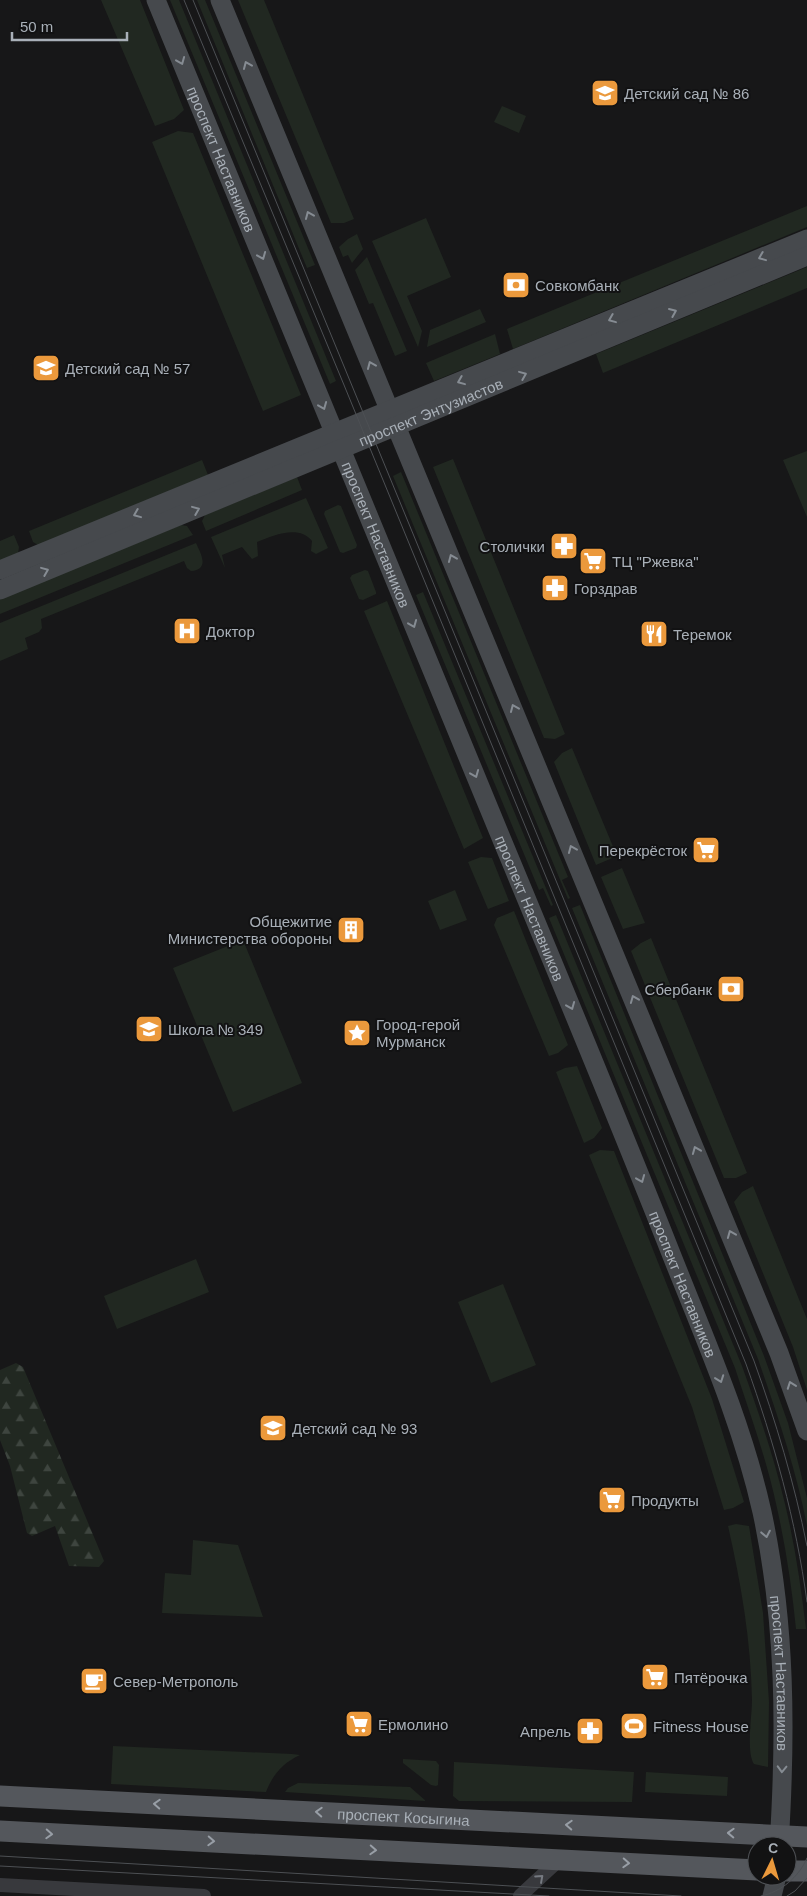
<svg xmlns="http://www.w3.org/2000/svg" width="807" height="1896" viewBox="0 0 807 1896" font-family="Helvetica,sans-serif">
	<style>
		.green { fill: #212821 }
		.forest { fill: url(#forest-firs) }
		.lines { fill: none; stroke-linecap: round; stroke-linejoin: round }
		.street { stroke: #38393d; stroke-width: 14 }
		.secondary { stroke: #46494d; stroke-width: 19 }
		.primary { stroke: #54575c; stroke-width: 21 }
		.tram { stroke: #4d5054; stroke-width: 1 }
		.oneway { stroke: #868c93 }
		.oneway2 { stroke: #989ea6 }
		.oneway3 { stroke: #767a81 }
		.labels { text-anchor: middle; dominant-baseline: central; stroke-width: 4; stroke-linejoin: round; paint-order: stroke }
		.poi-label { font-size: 15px; fill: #a9b0b8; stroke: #121213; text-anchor: start }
		.street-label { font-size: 15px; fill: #a9b0b8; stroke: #121213 }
	</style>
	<defs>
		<pattern id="forest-firs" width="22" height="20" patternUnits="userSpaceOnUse" patternTransform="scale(1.25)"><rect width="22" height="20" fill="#212821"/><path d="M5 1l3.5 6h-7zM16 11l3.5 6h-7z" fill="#3e453f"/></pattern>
	</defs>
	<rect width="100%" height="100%" fill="#171718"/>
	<path class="green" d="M101,0h39l44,110 -10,9 -19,7z
		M170,0h9l157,381 -6,3z
		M197,0h8l110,265 -8,3z
		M238,0h26l90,219 -10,4h-13z
		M502,106l24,10 -7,17 -25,-11z
		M178,131l15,2 108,262 -38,16 -111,-269z
		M807,206v21l-294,122 -6,-20z
		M426,218l25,59 -44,19 15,35 -4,16 -46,-106z
		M357,234l6,15 -11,14 -4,-8 -5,2 -4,-10 9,-8z
		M367,257l40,94 -12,5 -22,-53 -4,1 -14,-34z
		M807,267v21l-204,85 -7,-19z
		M480,309l6,13 -59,25 3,-17z
		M495,334l5,20 -66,27 -8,-18z
		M807,451v66l-24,-57z
		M453,459l112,275 -10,5 -11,-1 -111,-271z
		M202,460l6,15 -170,70 -5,-3 -4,-11z
		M401,472l167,405 -6,3 8,18 -2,1 -175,-423z
		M297,477l5,13 -96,41 -4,-10 3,-6z
		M306,498l22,50 -12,6 -5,-3 1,-10c-13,-17 -40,-5 -55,1l1,14 -6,3 -10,-12 -20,8 3,13 -14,-31z
		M338,505l3,1 16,39 -1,3 -13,5 -3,-1 -16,-38 1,-3z
		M181,525l6,1 6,9 -193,79v-15z
		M14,535l5,12 -1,7 -18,7v-20z
		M196,543c5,11 14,26 -5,28l-4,-3 -3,-7 -143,58 1,9 -3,4 -14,6 3,11 -28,12v-38z
		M365,570l3,1 8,21v2l-13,6 -4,-1 -9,-21 2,-3z
		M423,592l130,313 -2,1 -8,-18 -4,2 -123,-295z
		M387,601l96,237 -19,11 -100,-238z
		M572,748l45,108 -21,9 -42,-103 8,-9z
		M481,857l11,1 17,43 -21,8 -20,-47z
		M622,868l23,55 -22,6 -22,-52z
		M455,890l12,30 -27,10 -12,-29z
		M580,905l184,451 24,67 19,75v28c-11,-57 -30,-112 -49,-167l-186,-451z
		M514,911l54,134 -10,8 -9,3 -55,-131 3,-7z
		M556,915l186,451c16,45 32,91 43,138 10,41 16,83 21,125h-10c-4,-40 -10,-81 -19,-121 -10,-48 -27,-94 -42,-140l-186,-450z
		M651,938l96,235 -11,5h-12l-93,-227 10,-8z
		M243,940l59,143 -69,29 -60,-144z
		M577,1066l25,62 -8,10 -10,5 -28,-71 9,-4z
		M600,1150l14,1 98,248 32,103 -11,6 -9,2 -32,-103 -103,-252z
		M753,1186l54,133v71l-14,-43 -59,-145 8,-10z
		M196,1259l13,33 -92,37 -13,-33z
		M503,1284l33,81 -45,18 -33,-81z
		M736,1524l13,2 14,87 6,89 -1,65 -14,-3c-8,-12 -2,-48 -2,-64 -1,-59 -11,-117 -24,-174z
		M193,1540l45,5 25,72 -101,-4 3,-40 26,2z
		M113,1746l179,8 8,1c-17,8 -27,19 -34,37l-155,-8z
		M403,1759l33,2 3,4 -1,20 -2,1 -5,-1 -28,-22z
		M454,1762l180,10 -2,30 -173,-1 -6,-5z
		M646,1772l82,5 -1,19 -82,-4z
		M298,1783l112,4 16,14 -141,-9 3,-4z"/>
	<path class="forest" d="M16,1363l7,4 81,194 -5,6 -30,-1 -14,-40 -23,10 -5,-3 -17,-67 -10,-26v-70z"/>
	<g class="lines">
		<path class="street" d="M0,1885l204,11
			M520,1896l40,-37"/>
		<g class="secondary">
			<path id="s1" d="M156,0c116,280 231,560 346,840 57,137 114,274 168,411 34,86 72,171 92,261 24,111 24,221 17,334"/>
			<path d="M220,0l559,1353 28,78"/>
			<path d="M0,570l807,-331"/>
			<path id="s2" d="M0,590l807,-334"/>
			<path d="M772,1896l5,-20"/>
		</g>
		<g class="primary">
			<path id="s3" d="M0,1796l807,41"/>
			<path d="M0,1831l757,39"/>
			<path d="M787,1871h20"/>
		</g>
		<path class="tram" d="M184,0l160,385 402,979c28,78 50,156 61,238
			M193,0l561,1361c22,61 40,121 53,185
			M0,1856l681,40
			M0,1866l549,30
			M761,1896c20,-4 38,-19 46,-38
			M787,1896l8,-5 12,-13"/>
	</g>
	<defs><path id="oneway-chevron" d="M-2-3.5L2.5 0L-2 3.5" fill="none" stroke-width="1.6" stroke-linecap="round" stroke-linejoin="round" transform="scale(1.25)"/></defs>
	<g class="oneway">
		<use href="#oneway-chevron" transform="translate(181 61) rotate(68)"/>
		<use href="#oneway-chevron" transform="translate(247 65) rotate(-113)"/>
		<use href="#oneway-chevron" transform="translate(309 215) rotate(-113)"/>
		<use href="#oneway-chevron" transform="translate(262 256) rotate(68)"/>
		<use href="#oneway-chevron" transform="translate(762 257) rotate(158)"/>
		<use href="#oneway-chevron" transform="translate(673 312) rotate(-23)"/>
		<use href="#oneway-chevron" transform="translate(612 319) rotate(158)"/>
		<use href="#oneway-chevron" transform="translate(371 365) rotate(-113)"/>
		<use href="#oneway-chevron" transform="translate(523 375) rotate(-22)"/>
		<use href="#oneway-chevron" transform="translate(461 381) rotate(158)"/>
		<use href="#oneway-chevron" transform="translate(323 406) rotate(68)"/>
		<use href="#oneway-chevron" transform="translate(196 510) rotate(-22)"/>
		<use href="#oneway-chevron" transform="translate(137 514) rotate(158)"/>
		<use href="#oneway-chevron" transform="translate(452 558) rotate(-113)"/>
		<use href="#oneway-chevron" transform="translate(45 571) rotate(-22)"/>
		<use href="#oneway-chevron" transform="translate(413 624) rotate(68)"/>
		<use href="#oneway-chevron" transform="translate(514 708) rotate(-113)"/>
		<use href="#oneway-chevron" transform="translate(475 774) rotate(68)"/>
		<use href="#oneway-chevron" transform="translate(572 849) rotate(-113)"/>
		<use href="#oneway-chevron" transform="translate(634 999) rotate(-112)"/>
		<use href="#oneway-chevron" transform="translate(571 1006) rotate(68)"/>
		<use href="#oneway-chevron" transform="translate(696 1150) rotate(-112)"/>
		<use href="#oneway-chevron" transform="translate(641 1179) rotate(68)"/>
		<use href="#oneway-chevron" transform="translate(731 1234) rotate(-112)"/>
		<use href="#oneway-chevron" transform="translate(720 1379) rotate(70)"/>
		<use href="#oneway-chevron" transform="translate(791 1385) rotate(-110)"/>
		<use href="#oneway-chevron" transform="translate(766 1534) rotate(79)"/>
		<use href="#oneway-chevron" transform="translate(782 1769) rotate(92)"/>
	</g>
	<g class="oneway2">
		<use href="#oneway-chevron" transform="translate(157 1804) rotate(-177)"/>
		<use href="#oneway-chevron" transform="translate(319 1812) rotate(-177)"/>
		<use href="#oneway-chevron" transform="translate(569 1825) rotate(-177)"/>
		<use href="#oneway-chevron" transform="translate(731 1833) rotate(-178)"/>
		<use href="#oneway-chevron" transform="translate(49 1834) rotate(3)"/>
		<use href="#oneway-chevron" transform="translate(211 1841) rotate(3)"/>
		<use href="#oneway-chevron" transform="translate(373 1850) rotate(3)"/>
		<use href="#oneway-chevron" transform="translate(626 1863) rotate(3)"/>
	</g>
	<use class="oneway3" href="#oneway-chevron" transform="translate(540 1878) rotate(-42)"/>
	<defs>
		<symbol id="school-square" viewBox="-11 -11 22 22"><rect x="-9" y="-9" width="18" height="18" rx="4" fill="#eb993c" stroke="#121213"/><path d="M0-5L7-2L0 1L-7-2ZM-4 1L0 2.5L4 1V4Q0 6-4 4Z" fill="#fff"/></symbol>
		<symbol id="bank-square" viewBox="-11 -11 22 22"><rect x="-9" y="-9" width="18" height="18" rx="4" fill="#eb993c" stroke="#121213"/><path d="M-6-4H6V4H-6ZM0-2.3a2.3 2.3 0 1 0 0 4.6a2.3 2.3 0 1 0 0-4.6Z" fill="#fff"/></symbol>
		<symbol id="pharmacy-square" viewBox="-11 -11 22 22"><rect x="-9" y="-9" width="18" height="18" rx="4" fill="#eb993c" stroke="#121213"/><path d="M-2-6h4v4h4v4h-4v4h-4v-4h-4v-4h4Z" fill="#fff"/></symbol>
		<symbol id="supermarket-square" viewBox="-11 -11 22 22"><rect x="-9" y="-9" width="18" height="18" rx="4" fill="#eb993c" stroke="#121213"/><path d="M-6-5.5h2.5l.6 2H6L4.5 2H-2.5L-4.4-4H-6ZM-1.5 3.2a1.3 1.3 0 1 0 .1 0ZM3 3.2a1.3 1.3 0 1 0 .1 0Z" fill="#fff"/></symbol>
		<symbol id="hospital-square" viewBox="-11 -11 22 22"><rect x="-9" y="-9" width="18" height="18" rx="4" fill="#eb993c" stroke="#121213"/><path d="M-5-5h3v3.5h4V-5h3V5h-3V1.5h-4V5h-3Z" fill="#fff"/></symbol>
		<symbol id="restaurant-square" viewBox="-11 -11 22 22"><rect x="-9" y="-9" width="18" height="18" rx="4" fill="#eb993c" stroke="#121213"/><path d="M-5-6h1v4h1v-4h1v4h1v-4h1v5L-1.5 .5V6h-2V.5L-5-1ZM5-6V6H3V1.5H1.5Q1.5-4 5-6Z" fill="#fff"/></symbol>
		<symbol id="building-square" viewBox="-11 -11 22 22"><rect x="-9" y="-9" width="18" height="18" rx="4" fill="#eb993c" stroke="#121213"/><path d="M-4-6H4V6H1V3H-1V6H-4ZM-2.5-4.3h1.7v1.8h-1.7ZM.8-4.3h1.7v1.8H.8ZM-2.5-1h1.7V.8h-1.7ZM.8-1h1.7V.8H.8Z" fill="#fff"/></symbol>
		<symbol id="sight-square" viewBox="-11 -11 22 22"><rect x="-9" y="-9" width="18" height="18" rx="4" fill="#eb993c" stroke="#121213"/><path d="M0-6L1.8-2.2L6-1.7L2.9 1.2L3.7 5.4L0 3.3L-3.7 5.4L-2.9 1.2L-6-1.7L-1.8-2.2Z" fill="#fff"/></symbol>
		<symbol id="cafe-square" viewBox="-11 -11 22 22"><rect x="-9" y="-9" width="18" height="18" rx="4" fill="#eb993c" stroke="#121213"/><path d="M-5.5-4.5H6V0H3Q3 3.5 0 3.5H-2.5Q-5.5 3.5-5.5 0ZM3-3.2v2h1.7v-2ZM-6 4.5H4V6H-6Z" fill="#fff"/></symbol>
		<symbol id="stadium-square" viewBox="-11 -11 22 22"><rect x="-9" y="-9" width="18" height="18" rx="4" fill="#eb993c" stroke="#121213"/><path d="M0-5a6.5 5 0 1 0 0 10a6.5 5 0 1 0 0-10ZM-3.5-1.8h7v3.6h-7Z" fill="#fff"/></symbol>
	</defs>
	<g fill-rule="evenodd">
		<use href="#school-square" x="589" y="77" width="32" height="32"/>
		<use href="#bank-square" x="500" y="269" width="32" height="32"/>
		<use href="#school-square" x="30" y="352" width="32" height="32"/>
		<use href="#pharmacy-square" x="548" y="530" width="32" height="32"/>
		<use href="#supermarket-square" x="577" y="545" width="32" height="32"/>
		<use href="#pharmacy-square" x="539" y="572" width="32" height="32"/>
		<use href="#hospital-square" x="171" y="615" width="32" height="32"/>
		<use href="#restaurant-square" x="638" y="618" width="32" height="32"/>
		<use href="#supermarket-square" x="690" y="834" width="32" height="32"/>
		<use href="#building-square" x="335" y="914" width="32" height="32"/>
		<use href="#bank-square" x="715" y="973" width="32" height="32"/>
		<use href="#school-square" x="133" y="1013" width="32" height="32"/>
		<use href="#sight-square" x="341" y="1017" width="32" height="32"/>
		<use href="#school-square" x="257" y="1412" width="32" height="32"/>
		<use href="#supermarket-square" x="596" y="1484" width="32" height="32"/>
		<use href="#supermarket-square" x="639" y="1661" width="32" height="32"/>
		<use href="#cafe-square" x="78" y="1665" width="32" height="32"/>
		<use href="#supermarket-square" x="343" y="1708" width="32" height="32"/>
		<use href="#stadium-square" x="618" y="1710" width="32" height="32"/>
		<use href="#pharmacy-square" x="574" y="1715" width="32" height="32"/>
	</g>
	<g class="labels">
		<g class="poi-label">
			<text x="624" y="93">Детский сад № 86</text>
			<text x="535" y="285">Совкомбанк</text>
			<text x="65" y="368">Детский сад № 57</text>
			<text x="545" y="546" text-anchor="end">Столички</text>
			<text x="612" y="561">ТЦ "Ржевка"</text>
			<text x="574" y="588">Горздрав</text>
			<text x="206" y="631">Доктор</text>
			<text x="673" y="634">Теремок</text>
			<text x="687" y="850" text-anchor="end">Перекрёсток</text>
			<text x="332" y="921" text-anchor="end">Общежитие<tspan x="332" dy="17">Министерства обороны</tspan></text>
			<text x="712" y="989" text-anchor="end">Сбербанк</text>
			<text x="376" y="1024">Город-герой<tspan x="376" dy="17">Мурманск</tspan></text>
			<text x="168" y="1029">Школа № 349</text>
			<text x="292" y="1428">Детский сад № 93</text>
			<text x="631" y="1500">Продукты</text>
			<text x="674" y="1677">Пятёрочка</text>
			<text x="113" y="1681">Север-Метрополь</text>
			<text x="378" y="1724">Ермолино</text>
			<text x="653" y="1726">Fitness House</text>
			<text x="571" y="1731" text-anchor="end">Апрель</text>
		</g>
		<g class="street-label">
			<text stroke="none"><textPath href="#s1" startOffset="172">проспект Наставников</textPath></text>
			<text stroke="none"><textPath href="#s2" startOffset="466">проспект Энтузиастов</textPath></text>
			<text stroke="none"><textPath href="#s1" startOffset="578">проспект Наставников</textPath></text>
			<text stroke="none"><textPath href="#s1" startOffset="982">проспект Наставников</textPath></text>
			<text stroke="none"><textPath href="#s1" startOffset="1388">проспект Наставников</textPath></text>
			<text stroke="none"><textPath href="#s1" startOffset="1792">проспект Наставников</textPath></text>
			<text stroke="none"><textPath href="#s3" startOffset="404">проспект Косыгина</textPath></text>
		</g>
	</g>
	<g transform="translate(772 1861) rotate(5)"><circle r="24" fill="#121213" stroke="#4e5155"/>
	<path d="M0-4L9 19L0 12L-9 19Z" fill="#eb993c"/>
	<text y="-8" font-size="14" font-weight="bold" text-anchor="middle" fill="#a9b0b8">С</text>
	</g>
	<path d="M12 32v8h115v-8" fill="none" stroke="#a9b0b8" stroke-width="2.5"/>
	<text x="20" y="32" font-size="15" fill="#a9b0b8" stroke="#121213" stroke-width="4" paint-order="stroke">50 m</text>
</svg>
